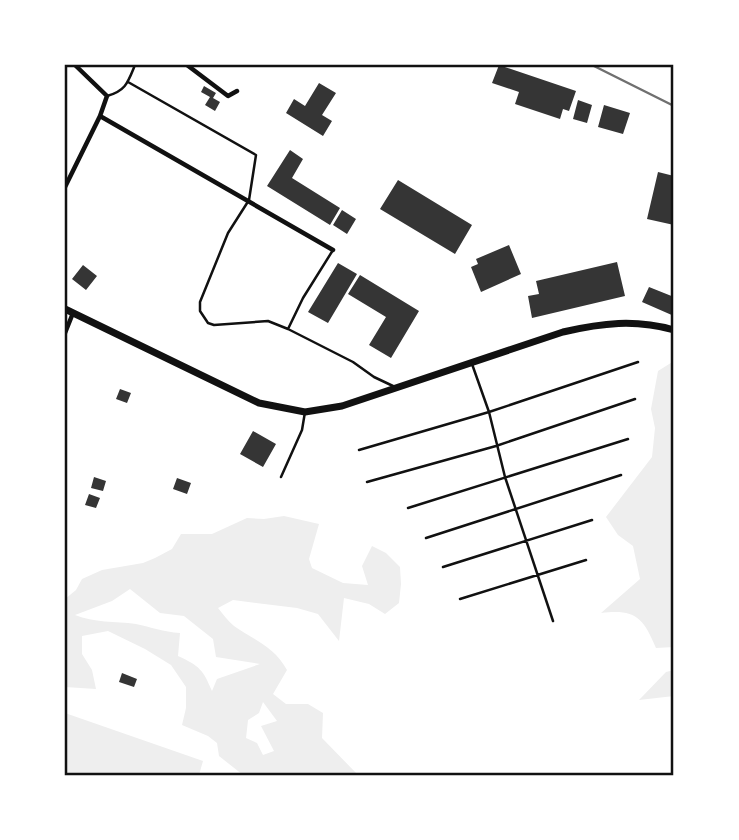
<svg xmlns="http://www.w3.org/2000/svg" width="739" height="840" viewBox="0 0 739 840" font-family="Overpass,sans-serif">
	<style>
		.green { fill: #eee; fill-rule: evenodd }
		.building { fill: #353535 }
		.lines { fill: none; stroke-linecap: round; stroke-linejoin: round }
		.service { stroke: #111; stroke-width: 2.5 }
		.minor { stroke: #111; stroke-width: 4.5 }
		.secondary { stroke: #111; stroke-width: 7 }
		.rail { stroke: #707070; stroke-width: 2.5 }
		.neatline { fill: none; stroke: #111; stroke-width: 2.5 }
	</style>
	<rect width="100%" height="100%" fill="#fff"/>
	<path class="green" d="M674,361v286l-18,1c-13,-31 -21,-39 -55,-35l39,-34 -7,-33 -15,-11 -12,-18 46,-60 3,-29 -4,-19 7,-38z
		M284,516l35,8 -10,35 3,9 31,15 25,2 -6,-19 10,-20 14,7 14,14 1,17 -2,19 -14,11 -16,-10 -25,-6 -5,43 -21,-27 -21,-6 -64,-8 -15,8c5,6 10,13 16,18 20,14 40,20 53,44l-14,24 13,10h22l15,9 -1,25 36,37h-115l-24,-19 -2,-13 -9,-7 -26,-11 4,-17v-21l-15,-22 -26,-16 -37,-18 -26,5v18l10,16 4,19 -31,-2v-88l11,-9 6,-11 20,-9 41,-7 12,-5 17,-9 9,-15h31l35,-16 17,1zM130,589l30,24 24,3 29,23 3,18 44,7 -43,15 -5,12c-9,-21 -12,-25 -34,-35l2,-23c-17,-1 -29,-6 -44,-9 -21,-3 -42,-1 -61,-9l37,-14zM263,702l14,19 -16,5 13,25 -11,4 -6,-12 -11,-5 2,-18 11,-7z
		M674,670v26l-35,4 27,-28z
		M65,713l138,48 -4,14h-134z"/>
	<path class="building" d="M499,65l77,26 -7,20 -6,-2 -3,10 -45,-15 4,-12 -27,-9z
		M319,83l17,10 -14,22 10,6 -9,15 -37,-23 8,-14 11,7z
		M204,86l12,7 -3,5 7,4 -5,9 -10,-6 5,-8 -9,-5z
		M578,100l14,5 -5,18 -14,-4z
		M604,105l26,8 -7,21 -25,-7z
		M290,150l13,9 -11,19 48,30 -10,17 -63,-39z
		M658,172l16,4v49l-27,-6z
		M398,180l74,45 -17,29 -75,-45z
		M342,210l14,9 -9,15 -14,-9z
		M509,245l12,29 -40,18 -10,-25 7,-3 -2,-5z
		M617,262l8,34 -93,22 -4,-22 11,-2 -3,-13z
		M338,263l19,11 -29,49 -20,-11z
		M83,265l14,11 -11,14 -14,-11z
		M360,275l59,36 -28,47 -22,-13 17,-28 -38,-23z
		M649,287l25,10v19l-32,-14z
		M120,389l11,4 -4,10 -11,-4z
		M253,431l23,13 -13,23 -23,-13z
		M94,477l12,4 -3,10 -12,-3z
		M177,478l14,5 -4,11 -14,-5z
		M89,494l11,4 -4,10 -11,-3z
		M122,673l15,6 -3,8 -15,-5z"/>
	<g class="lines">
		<path class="service" d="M128,82l128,73 -7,45 -21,33 -28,69v9l8,12 6,2 54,-4 20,8
			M107,96c19,-5 21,-14 28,-31
			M333,250l-30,48 -15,31 65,33 21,15 19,9
			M472,364l17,48 16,65 48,144
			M359,450l130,-38 149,-50
			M281,477l21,-47 3,-18
			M367,482l129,-36 139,-47
			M408,508l220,-69
			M426,538l195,-63
			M443,567l149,-47
			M460,599l126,-39"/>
		<path class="minor" d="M75,65l32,31 -7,20 233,134
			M187,65l41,31 9,-5
			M65,187l35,-71
			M65,333l8,-20"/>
		<path class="secondary" d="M65,309l194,94 46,9 37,-6 221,-74c39,-9 72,-13 111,-2"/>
		<path class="rail" d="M592,65l82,41"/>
	</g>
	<rect width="739" height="840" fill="none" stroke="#ffffff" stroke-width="133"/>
	<rect x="66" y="66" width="606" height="708" class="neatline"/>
</svg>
